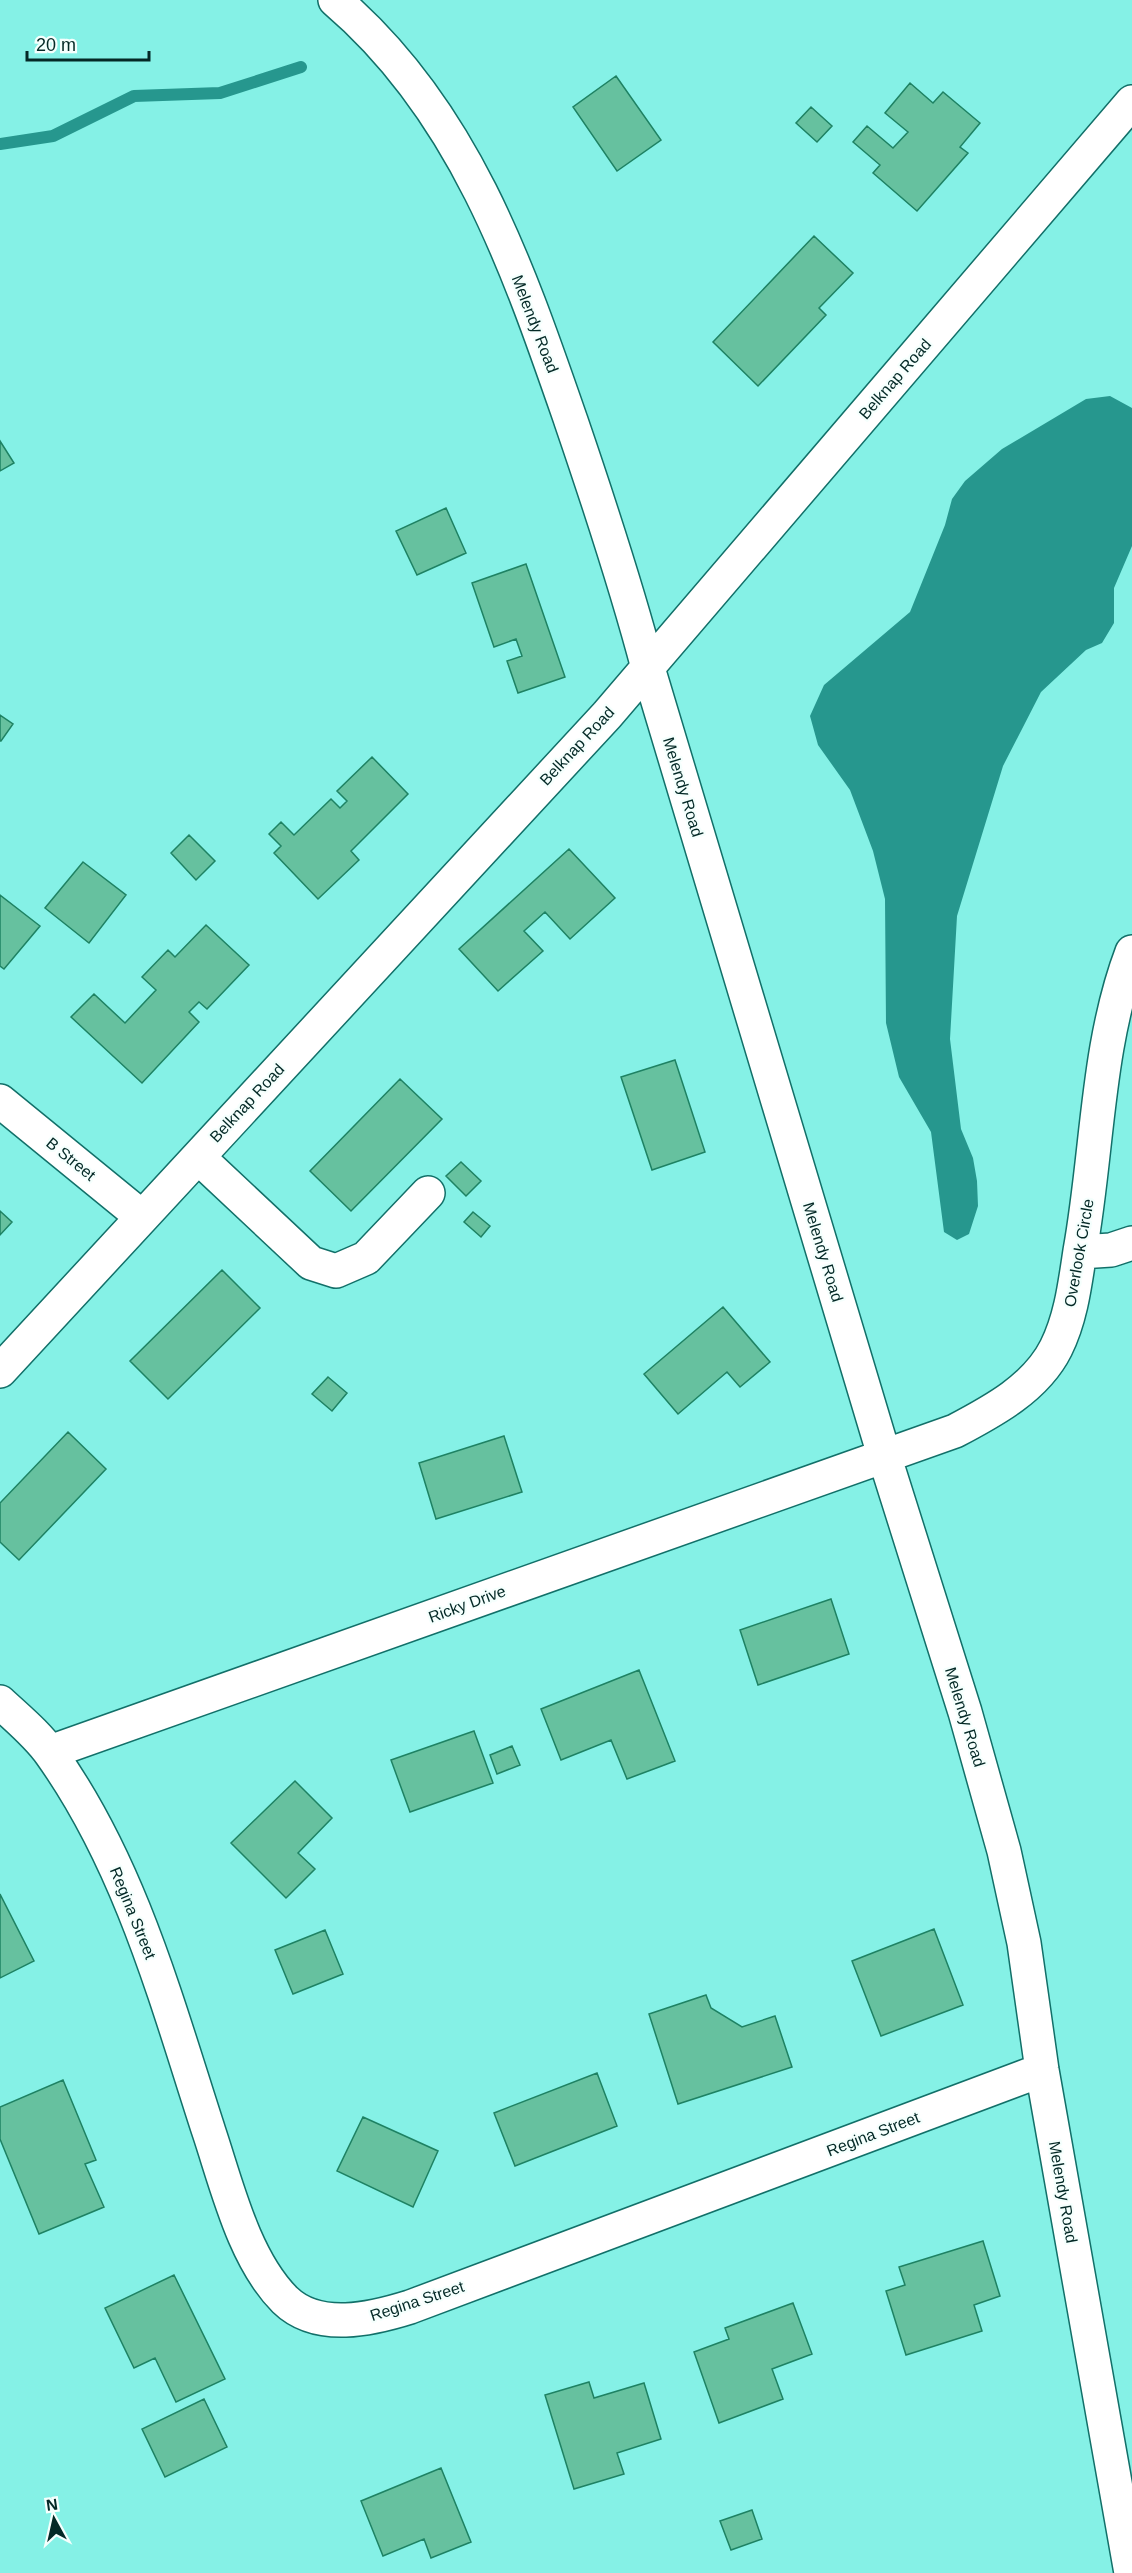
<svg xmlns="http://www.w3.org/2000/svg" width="1132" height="2573" viewBox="0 0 1132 2573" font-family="Arial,sans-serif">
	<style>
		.water { fill: #26978e }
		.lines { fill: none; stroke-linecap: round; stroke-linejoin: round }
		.stream { stroke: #26978e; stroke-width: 12 }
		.building { fill: #66c19f; stroke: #1e8263; stroke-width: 1.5 }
		.minor-casing { stroke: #127069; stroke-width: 36 }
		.minor { stroke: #fff; stroke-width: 33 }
		.labels { text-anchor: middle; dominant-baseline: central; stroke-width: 4.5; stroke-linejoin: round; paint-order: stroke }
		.street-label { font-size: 16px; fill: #042926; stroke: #f5fffd }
	</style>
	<rect width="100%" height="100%" fill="#85f1e6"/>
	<path class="water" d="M1110,396l22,12v138l-18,42v35l-12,20 -16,7 -45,42 -38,74 -46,150 -7,123 11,90 12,29 4,23 1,25 -9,28 -12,6 -13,-8 -13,-100 -32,-55 -13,-54 -1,-124 -12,-48 -23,-61 -32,-45 -8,-29 14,-31 86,-73 35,-87 7,-26 13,-18 37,-32 84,-50z"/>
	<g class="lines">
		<path class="stream" d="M0,144l53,-8 81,-40 86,-3 81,-26"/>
	</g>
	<path class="building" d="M616,76l45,64 -44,31 -44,-64z
		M910,83l23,20 10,-11 37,31 -20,24 8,6 -51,58 -44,-38 7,-8 -27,-23 14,-16 26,22 15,-16 -23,-19z
		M811,107l21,19 -15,16 -21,-19z
		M814,236l39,37 -34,35 7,7 -68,71 -45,-44z
		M0,441l14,22 -14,8z
		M446,508l20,45 -49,22 -21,-44z
		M526,564l39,113 -47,16 -11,-32 15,-5 -6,-17 -22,8 -22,-64z
		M0,715l13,9 -12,17h-1z
		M372,757l36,37 -57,57 8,9 -41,39 -44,-46 7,-7 -12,-12 12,-12 13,13 37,-36 9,9 7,-7 -10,-10z
		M189,835l26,26 -19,19 -25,-27z
		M569,849l46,49 -45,41 -25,-27 -21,19 19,20 -45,40 -39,-42z
		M83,862l43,33 -37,48 -44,-35z
		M0,895l40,31 -36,43 -4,-3z
		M206,925l43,40 -42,44 -8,-7 -10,10 10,10 -57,61 -71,-66 23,-23 31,29 31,-33 -14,-13 26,-27 7,7z
		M675,1060l30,92 -53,18 -31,-93z
		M400,1079l42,40 -91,92 -41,-40z
		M461,1162l20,19 -15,15 -20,-20z
		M0,1211l12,11 -12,13z
		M473,1212l17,14 -9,11 -17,-15z
		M222,1270l38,38 -92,91 -38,-38z
		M723,1307l47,55 -30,25 -13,-15 -49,42 -34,-40z
		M328,1377l19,16 -15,18 -20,-17z
		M68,1432l38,37 -87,91 -19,-18v-39z
		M504,1436l18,56 -86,27 -17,-56z
		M831,1599l18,55 -91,31 -18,-55z
		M639,1670l36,91 -48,18 -16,-39 -50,20 -20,-51z
		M474,1731l19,52 -83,29 -19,-52z
		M512,1746l8,19 -23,9 -7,-19z
		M295,1781l37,37 -34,35 17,16 -29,29 -55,-55z
		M0,1894l34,67 -34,17z
		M934,1929l29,76 -82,31 -29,-75z
		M325,1930l18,44 -50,20 -18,-44z
		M706,1995l5,13 31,19 33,-11 17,51 -114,37 -29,-90z
		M597,2073l20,53 -102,40 -21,-53z
		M63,2080l33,80 -11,4 19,43 -65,27 -39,-95v-32z
		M363,2117l75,34 -25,56 -76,-36z
		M983,2241l17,55 -26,9 8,26 -76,24 -20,-64 19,-6 -6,-18z
		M174,2275l51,104 -49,23 -21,-44 -21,10 -29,-60z
		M793,2303l19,51 -40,15 11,30 -64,24 -25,-71 35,-13 -4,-11z
		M589,2382l5,16 50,-15 17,56 -44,14 7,21 -50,15 -29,-94z
		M204,2399l23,48 -62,30 -23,-48z
		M441,2468l30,74 -40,16 -7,-19 -41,17 -22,-55z
		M752,2510l10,29 -31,11 -11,-29z"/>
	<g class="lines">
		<defs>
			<path id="minor" d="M335,0c129,110 182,265 236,421 28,82 55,163 77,247l236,787 81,257 39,139 20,92 18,127 89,503
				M0,1101l142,116
				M198,1157l113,106 25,8 30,-13 62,-65
				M1080,1252l31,-2 21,-7
				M0,1371l607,-656 525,-613
				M0,1702c17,16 38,33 51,52 80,112 116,249 158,378 18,54 35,127 76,168 33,32 87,19 125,7l632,-237
				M50,1752l905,-321c38,-20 81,-43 101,-83 15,-30 19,-64 24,-97 18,-99 16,-204 52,-299"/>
		</defs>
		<use href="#minor" class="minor-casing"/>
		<use href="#minor" class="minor"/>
	</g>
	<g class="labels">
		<g class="street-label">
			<text transform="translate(535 324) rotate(69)">Melendy Road</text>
			<text transform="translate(895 379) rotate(-49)">Belknap Road</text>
			<text transform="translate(577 746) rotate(-47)">Belknap Road</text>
			<text transform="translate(683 787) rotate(73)">Melendy Road</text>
			<text transform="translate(247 1103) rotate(-47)">Belknap Road</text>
			<text transform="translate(71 1159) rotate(39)">B Street</text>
			<text transform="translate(823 1252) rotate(73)">Melendy Road</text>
			<text transform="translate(1079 1253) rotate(-80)">Overlook Circle</text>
			<text transform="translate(467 1604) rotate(-20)">Ricky Drive</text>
			<text transform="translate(965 1717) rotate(73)">Melendy Road</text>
			<text transform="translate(133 1913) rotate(68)">Regina Street</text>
			<text transform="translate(873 2134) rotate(-21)">Regina Street</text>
			<text transform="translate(1063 2192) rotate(80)">Melendy Road</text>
			<text transform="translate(417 2301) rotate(-18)">Regina Street</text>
		</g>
	</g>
	<g transform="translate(54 2519) rotate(352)" stroke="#f5fffd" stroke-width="4.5" paint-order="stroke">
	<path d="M0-4.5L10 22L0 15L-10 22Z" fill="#042926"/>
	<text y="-9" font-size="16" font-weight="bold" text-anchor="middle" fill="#042926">N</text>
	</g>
	<path d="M27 51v9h122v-9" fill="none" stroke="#042926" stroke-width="3"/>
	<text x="36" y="51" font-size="18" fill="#042926" stroke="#f5fffd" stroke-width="4.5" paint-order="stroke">20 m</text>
</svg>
